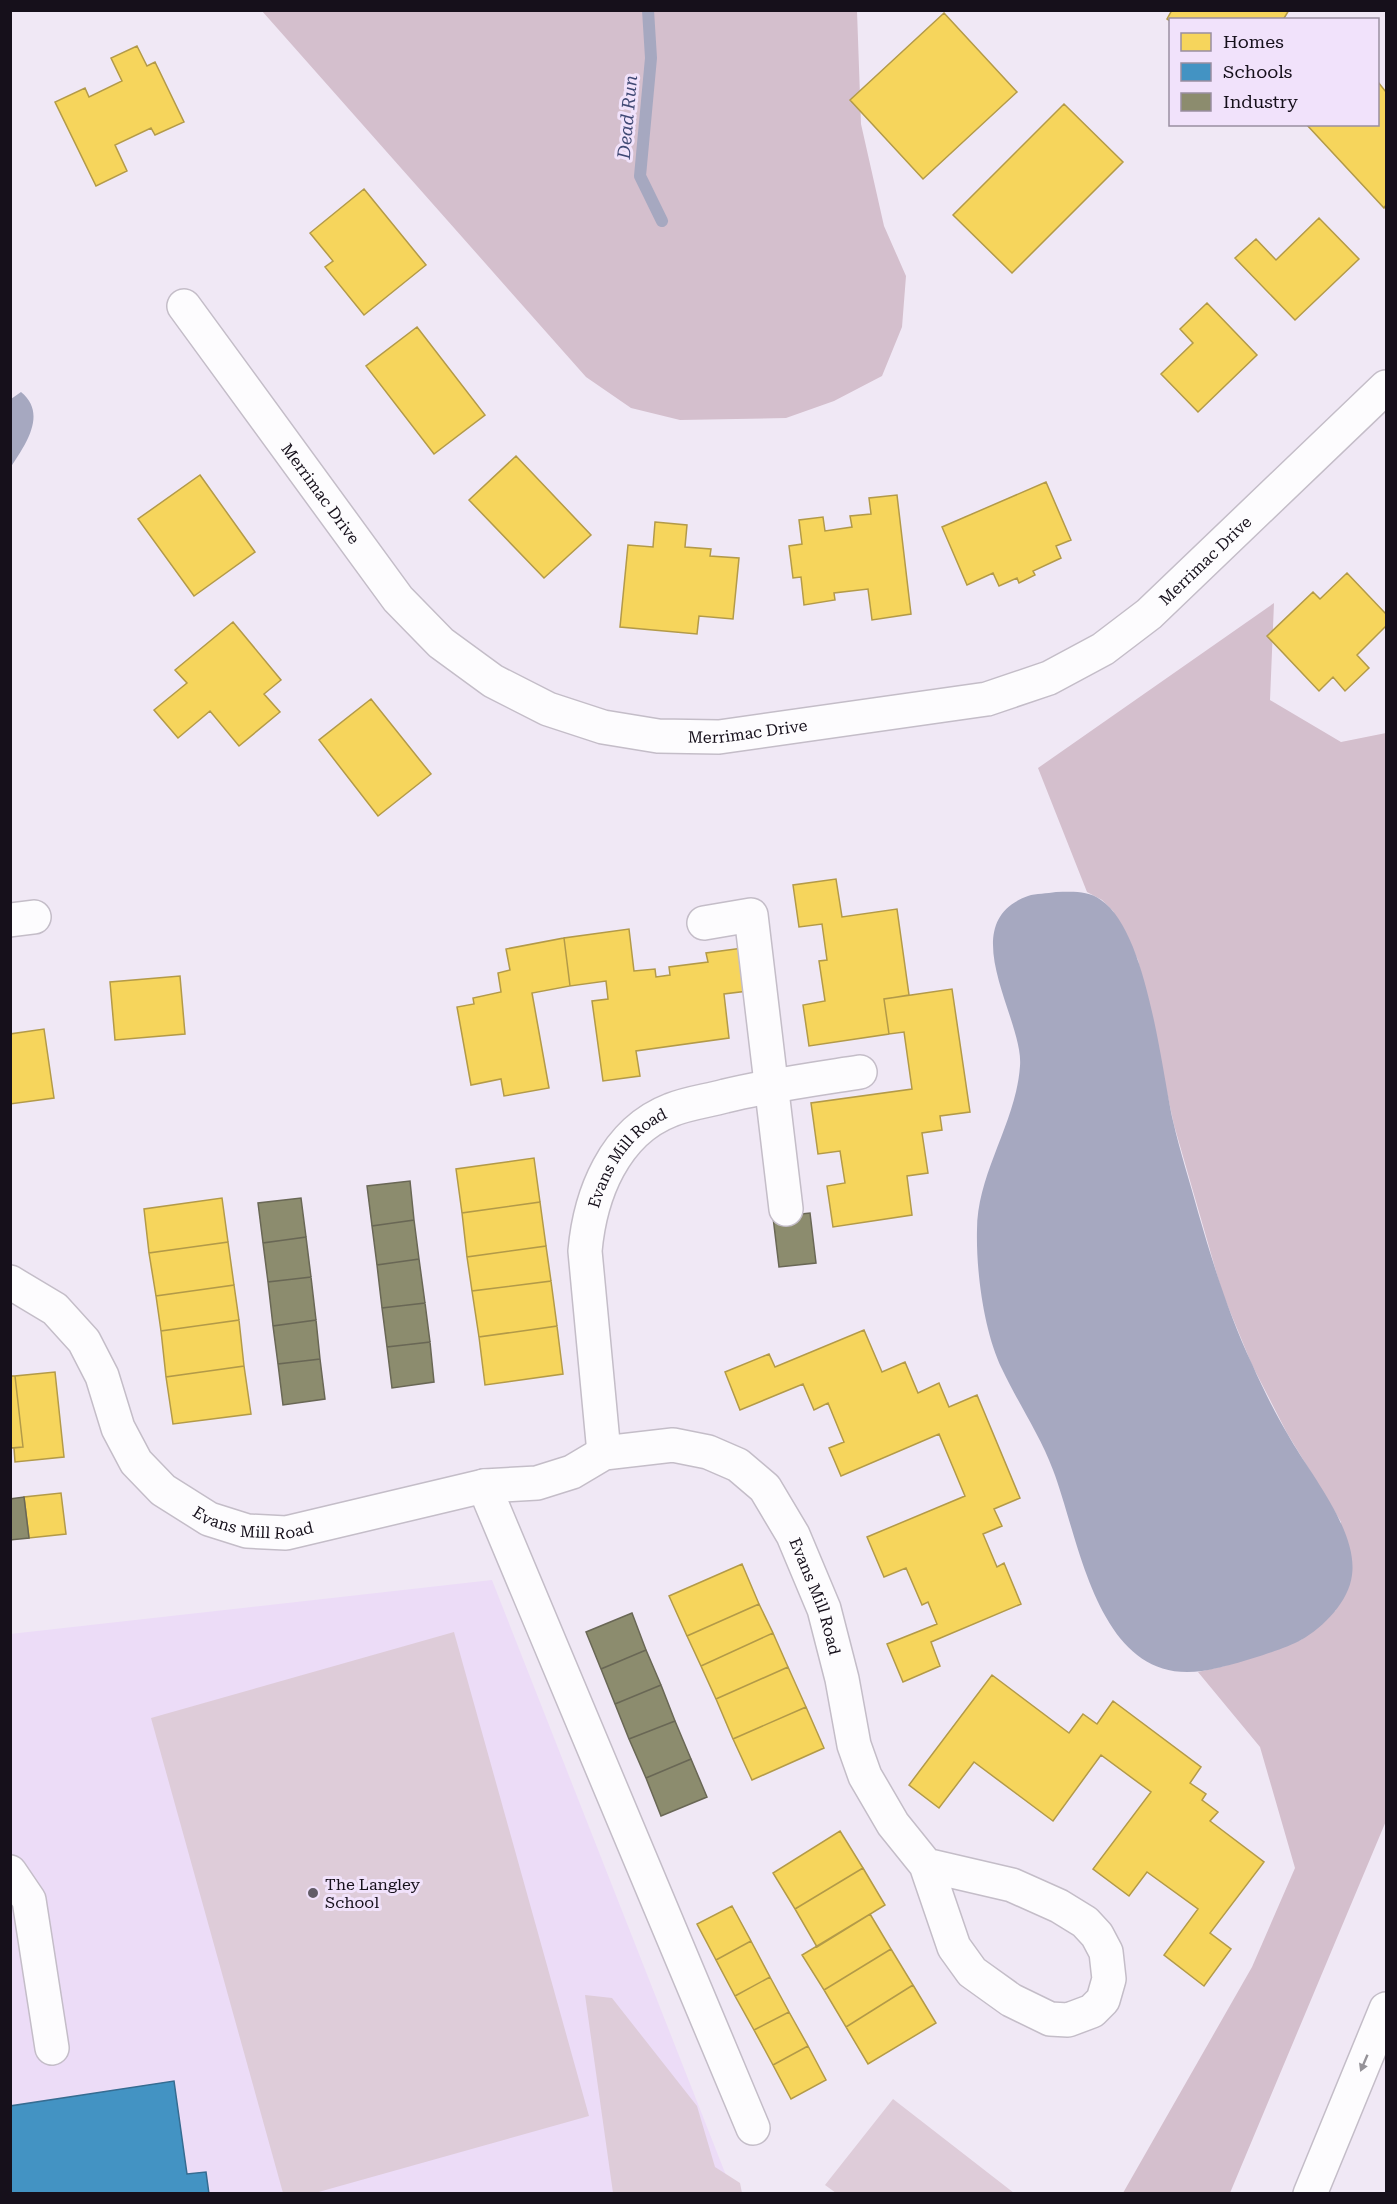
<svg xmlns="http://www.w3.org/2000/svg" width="1397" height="2204" viewBox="0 0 1397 2204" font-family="'Roboto Serif',serif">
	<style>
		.built { fill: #ecdcf7 }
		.green { fill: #deccd9 }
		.forest { fill: #d4bfcd }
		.water { fill: #a6a8c0 }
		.homes { fill: #f6d55c; stroke: #b39a48; stroke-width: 1.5 }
		.schools { fill: #4393c3; stroke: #366c91; stroke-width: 1.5 }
		.industry { fill: #8c8c6e; stroke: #696755; stroke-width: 1.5 }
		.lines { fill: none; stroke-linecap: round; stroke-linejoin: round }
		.stream { stroke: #a6a8c0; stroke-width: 12 }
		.minor-casing { stroke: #c4bdc8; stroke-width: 36 }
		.major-casing { stroke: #c4bdc8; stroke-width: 36 }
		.minor { stroke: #fdfcfe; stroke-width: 33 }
		.major { stroke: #fdfcfe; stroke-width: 33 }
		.oneway { fill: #959298 }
		.poi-dot { fill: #625c67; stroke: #f1e2fb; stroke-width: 2 }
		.labels { text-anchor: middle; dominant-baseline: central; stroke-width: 6; stroke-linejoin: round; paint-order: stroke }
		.street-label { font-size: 16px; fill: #16101b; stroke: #f1e2fb }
		.poi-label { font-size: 16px; fill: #16101b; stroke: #f1e2fb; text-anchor: start }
		.water-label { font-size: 18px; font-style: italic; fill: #414a75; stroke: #f1e2fb }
	</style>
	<rect width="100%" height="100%" fill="#f0e8f5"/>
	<path class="built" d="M492,1580l241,613h-722l-1,-559z"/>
	<path class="green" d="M454,1632l135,484 -274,77h-32l-132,-475z
		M585,1995l27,3 85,108 18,61 25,16 2,10h-129z
		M893,2099l121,94h-178l-11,-8z"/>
	<path class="forest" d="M262,11h595l4,113 23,102 22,50 -4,51 -20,49 -48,25 -48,17 -106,2 -49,-12 -45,-31z
		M1274,603l-4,97 71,42 45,-9v1088l-156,372h-107l129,-226 43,-99 -35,-121 -62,-75 26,-6 77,-26 35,-30 5,-88 -54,-89 -35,-68 -30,-73 -48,-167 -36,-165 -25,-49 -11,-11 -15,-8 -49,-124z"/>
	<path class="water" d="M21,392c27,22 4,53 -10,75v-68z
		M1056,892c16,0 31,-2 45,8 46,31 60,167 72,221 7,31 17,61 25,91 15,52 31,103 54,152 11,25 24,51 39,76 21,36 67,92 61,135 -3,26 -28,52 -51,65 -20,11 -77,28 -99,31 -105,15 -122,-131 -149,-201 -13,-35 -35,-67 -51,-101 -18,-37 -26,-97 -25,-139 0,-57 39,-107 43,-164 4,-47 -68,-143 8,-170 8,-3 19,-2 28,-4z"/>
	<path class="homes" d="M1172,10h117l-6,10 -113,1 -3,-2z
		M944,13l73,79 -94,87 -73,-79z
		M137,46l10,20 8,-4 29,60 -29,13 -4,-7 -36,17 12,26 -31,15 -41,-84 30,-14 4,9 33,-16 -11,-23z
		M1378,82l8,10v113l-2,3 -78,-84h72z
		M1064,104l59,58 -111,111 -59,-58z
		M364,189l62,76 -62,50 -39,-48 8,-6 -23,-28z
		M1319,218l40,41 -64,61 -60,-62 21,-19 20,21z
		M1207,303l50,52 -59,57 -37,-38 32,-31 -13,-14z
		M417,327l68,88 -51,39 -68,-88z
		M516,456l75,79 -47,43 -75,-78z
		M200,475l55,77 -61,44 -56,-77z
		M1046,482l25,58 -15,6 5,12 -28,13 2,4 -16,8 -2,-5 -18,8 -6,-13 -26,12 -25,-58z
		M897,495l14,119 -39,6 -4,-31 -34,4 1,7 -31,5 -3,-28 -8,1 -4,-32 13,-2 -3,-24 24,-3 2,14 27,-4 -2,-11 21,-2 -2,-16z
		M655,522l32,3 -2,22 26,2 -1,7 29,2 -6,61 -34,-3 -2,18 -77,-7 8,-82 25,2z
		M1347,573l39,41v12l-29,29 12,13 -24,23 -12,-14 -14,14 -52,-55 46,-44 7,7z
		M233,622l48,58 -17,14 16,18 -41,34 -29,-35 -32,27 -24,-28 33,-27 -12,-13z
		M371,699l60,75 -53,42 -59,-76z
		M836,879l6,38 55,-8 12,86 -25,4 5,35 -80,12 -6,-41 22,-4 -6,-40 8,-1 -5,-36 -23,3 -6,-42z
		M629,929l5,42 21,-2 1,8 14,-2 -1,-8 39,-5 -2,-9 44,-6 6,43 -32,4 5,44 -93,13 4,25 -37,5 -11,-80 16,-2 -2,-18 -36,5 -6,-48z
		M564,938l6,48 -38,7 17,95 -45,8 -3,-17 -30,6 -14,-78 17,-3 -1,-6 28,-6 -3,-19 12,-3 -4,-21z
		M180,976l5,58 -70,6 -5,-58z
		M952,989l18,123 -30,4 2,14 -20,3 6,40 -21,3 5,39 -79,12 -6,-41 18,-3 -5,-32 -22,3 -7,-51 101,-14 -8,-57 -15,2 -5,-35z
		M44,1029l10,69 -44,6v-70z
		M534,1158l6,44 -78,11 -6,-44z
		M222,1198l6,44 -79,11 -5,-44z
		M540,1202l6,44 -79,11 -5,-44z
		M228,1242l6,43 -78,11 -7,-43z
		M546,1246l5,35 -79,10 -5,-34z
		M551,1281l6,45 -78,11 -7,-46z
		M234,1285l5,35 -78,11 -5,-35z
		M239,1320l5,46 -78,11 -5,-46z
		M557,1326l6,48 -78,11 -6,-48z
		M864,1330l18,42 23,-10 13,31 21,-10 10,24 28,-12 43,103 -26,11 8,17 -19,8 14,33 7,-4 17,41 -90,38 9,24 -37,16 -16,-38 50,-20 -9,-22 -6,3 -16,-37 -22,9 -17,-40 98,-41 -26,-62 -98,42 -12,-28 15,-6 -16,-39 -14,7 -11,-26 -63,26 -15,-38 44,-18 6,13z
		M244,1366l7,48 -78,10 -7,-47z
		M55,1372l9,85 -49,5 -1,-14 9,-1 -8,-71z
		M10,1376h5l8,71 -13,1z
		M61,1493l5,41 -37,4 -5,-41z
		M742,1564l17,40 -72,32 -18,-40z
		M759,1604l14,29 -72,33 -14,-30z
		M773,1633l15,34 -72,32 -15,-33z
		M788,1667l18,40 -73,32 -17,-40z
		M992,1675l77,58 14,-19 14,10 16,-23 88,66 -11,16 16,11 -4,6 16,12 -8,9 54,41 -54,71 21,16 -27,37 -40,-31 34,-46 -51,-37 -18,24 -36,-27 58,-77 -50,-37 -48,66 -79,-59 -35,46 -30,-23z
		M806,1707l18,41 -72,32 -19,-41z
		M840,1831l23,37 -68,41 -22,-36z
		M863,1868l22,37 -68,42 -22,-38z
		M732,1906l19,35 -35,19 -19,-36z
		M870,1914l21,35 -67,41 -22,-35z
		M751,1941l19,36 -35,19 -19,-36z
		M891,1949l22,36 -67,42 -22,-37z
		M770,1977l19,35 -35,18 -19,-34z
		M913,1985l23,38 -68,41 -22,-37z
		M789,2012l19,34 -35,19 -19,-35z
		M808,2046l18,34 -35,19 -18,-34z"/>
	<path class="schools" d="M174,2081l13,93 19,-2 3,22h-199v-88z"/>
	<path class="industry" d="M410,1181l4,39 -42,6 -5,-40z
		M301,1198l5,39 -43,6 -5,-40z
		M810,1213l6,50 -37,4 -6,-50z
		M414,1220l5,39 -42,6 -5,-39z
		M306,1237l5,40 -43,5 -5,-39z
		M419,1259l6,44 -43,5 -5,-43z
		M311,1277l5,43 -43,6 -5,-44z
		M425,1303l5,39 -43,5 -5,-39z
		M316,1320l4,39 -42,5 -5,-38z
		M430,1342l4,40 -42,6 -5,-41z
		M320,1359l5,40 -42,6 -5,-41z
		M24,1497l5,41 -19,2v-41z
		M632,1613l14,37 -45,19 -15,-37z
		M646,1650l15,35 -46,19 -14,-35z
		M661,1685l14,36 -46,18 -14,-35z
		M675,1721l16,38 -45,19 -17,-39z
		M691,1759l16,38 -46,19 -15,-38z"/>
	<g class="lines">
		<path class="stream" d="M648,10l3,48 -11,118 22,45"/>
		<defs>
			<g id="minor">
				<path id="s1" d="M184,306l214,293 43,44 52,38 55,28 55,18 55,9 61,1 268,-38 62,-21 54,-29 46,-35 237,-227"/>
				<path d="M10,920l24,-3"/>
				<path d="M704,923l47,-8 35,294"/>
				<path id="s2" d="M10,1282l45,27 29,32 18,35 16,52 18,34 27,28 46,29 38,12 39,2 198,-47 53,-3 35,-11 32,-19 69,-8 35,7 30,13 27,23 28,47 31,74 18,70 12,66 11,31 28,48 33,41 28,82 18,25 39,28 39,19 18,1 24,-9 11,-11 6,-21 -3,-27 -9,-17 -12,-13 -26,-16 -47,-21 -86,-20"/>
				<path id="s3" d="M604,1453l-19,-202c5,-56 29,-119 86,-141 17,-7 36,-9 54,-14 45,-11 90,-17 135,-24"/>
				<path d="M484,1486l269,642"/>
				<path d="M10,1872l19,28 23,148"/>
			</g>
			<path id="major" d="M1310,2194l76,-185"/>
		</defs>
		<use href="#minor" class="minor-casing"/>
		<use href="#major" class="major-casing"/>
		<use href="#minor" class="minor"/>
		<use href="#major" class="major"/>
	</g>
	<defs><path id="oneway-solid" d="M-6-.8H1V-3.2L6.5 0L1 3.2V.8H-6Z" transform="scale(1.5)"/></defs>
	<use class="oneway" href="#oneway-solid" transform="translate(1364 2063) rotate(113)"/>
	<circle class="poi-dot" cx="313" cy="1893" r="6"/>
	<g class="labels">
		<g class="street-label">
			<text stroke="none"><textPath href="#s1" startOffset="232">Merrimac Drive</textPath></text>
			<text stroke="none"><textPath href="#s1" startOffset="1258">Merrimac Drive</textPath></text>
			<text stroke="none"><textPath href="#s1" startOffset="754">Merrimac Drive</textPath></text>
			<text stroke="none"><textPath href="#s3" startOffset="309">Evans Mill Road</textPath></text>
			<text stroke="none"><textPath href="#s2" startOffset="366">Evans Mill Road</textPath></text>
			<text stroke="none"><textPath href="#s2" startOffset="1024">Evans Mill Road</textPath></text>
		</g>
		<g class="poi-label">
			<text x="325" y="1884">The Langley<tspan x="325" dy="18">School</tspan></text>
		</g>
		<g class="water-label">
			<text transform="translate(627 117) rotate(-85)">Dead Run</text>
		</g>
	</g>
	<rect width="1397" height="2204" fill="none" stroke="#16101b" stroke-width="24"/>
	<rect x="1169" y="18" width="210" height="108" fill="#f1e2fb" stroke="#998ea1" stroke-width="1.5"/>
	<rect x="1181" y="33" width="30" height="18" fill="#f6d55c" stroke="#998ea1" stroke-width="1.5"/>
	<text x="1223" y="48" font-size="18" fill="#16101b">Homes</text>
	<rect x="1181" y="63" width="30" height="18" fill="#4393c3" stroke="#998ea1" stroke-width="1.5"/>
	<text x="1223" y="78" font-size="18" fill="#16101b">Schools</text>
	<rect x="1181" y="93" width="30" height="18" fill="#8c8c6e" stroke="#998ea1" stroke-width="1.5"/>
	<text x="1223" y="108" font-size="18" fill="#16101b">Industry</text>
</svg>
